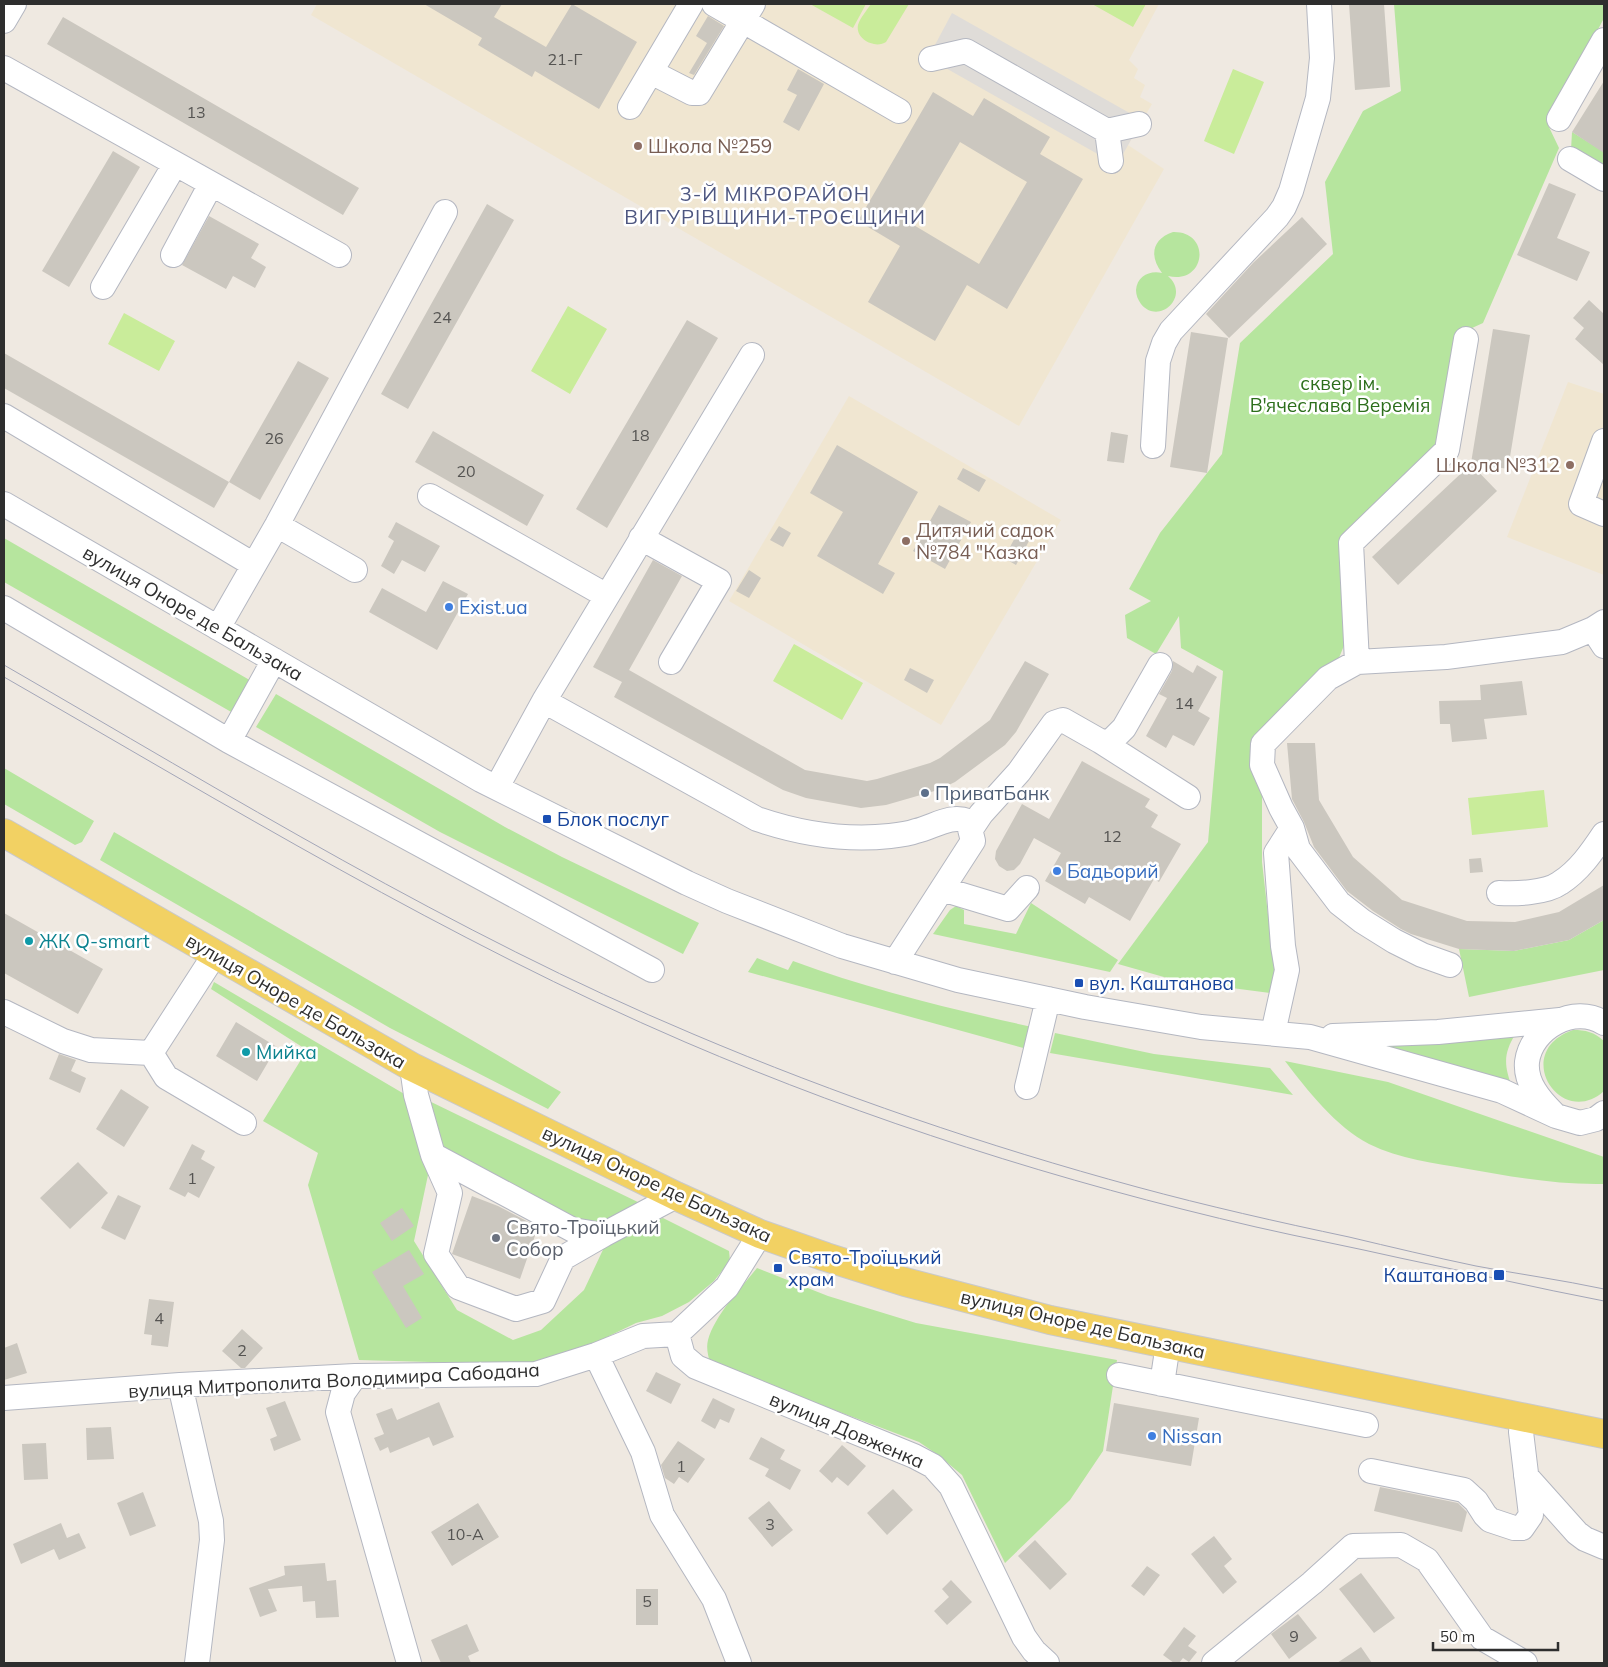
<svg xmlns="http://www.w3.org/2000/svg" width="1608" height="1667" viewBox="0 0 1608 1667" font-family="Mulish,sans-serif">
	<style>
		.education { fill: #f0e6d1 }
		.green { fill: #b6e59e }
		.pitch { fill: #c9ec9a }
		.plaza { fill: #dfdcd8 }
		.building { fill: #cbc7bf; fill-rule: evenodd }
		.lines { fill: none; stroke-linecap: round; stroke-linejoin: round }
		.minor-casing { stroke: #b4b7c1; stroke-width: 26 }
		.major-casing { stroke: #c9c9c9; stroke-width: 30 }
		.minor { stroke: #fff; stroke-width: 24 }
		.major { stroke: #f2d163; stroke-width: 28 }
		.tram { stroke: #a3a6b8; stroke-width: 1 }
		.education-dot { fill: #8d6e63; stroke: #fff; stroke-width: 2 }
		.shop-dot { fill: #3f7fe0; stroke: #fff; stroke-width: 2 }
		.service-dot { fill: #5c6f8a; stroke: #fff; stroke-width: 2 }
		.transit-dot { fill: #1a4fb4; stroke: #fff; stroke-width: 2 }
		.culture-dot { fill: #0f9aa8; stroke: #fff; stroke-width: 2 }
		.worship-dot { fill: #6b7280; stroke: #fff; stroke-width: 2 }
		.labels { text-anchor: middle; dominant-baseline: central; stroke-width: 5; stroke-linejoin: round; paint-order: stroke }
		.number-label { font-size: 16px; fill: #555452 }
		.education-label { font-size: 19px; fill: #785e54; stroke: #fff; text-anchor: start }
		.park-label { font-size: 19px; fill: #2c6e1b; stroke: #fff }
		.shop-label { font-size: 19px; fill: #366cbe; stroke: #fff; text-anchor: start }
		.street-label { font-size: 19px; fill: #2e2e2e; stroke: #fff }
		.service-label { font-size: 19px; fill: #4e5e75; stroke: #fff; text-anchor: start }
		.transit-label { font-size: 19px; fill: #164399; stroke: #fff; text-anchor: start }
		.culture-label { font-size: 19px; fill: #0d838f; stroke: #fff; text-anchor: start }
		.worship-label { font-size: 19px; fill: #5b616d; stroke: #fff; text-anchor: start }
		.neighbourhood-label { font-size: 20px; letter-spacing: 1px; fill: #4d5680; stroke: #fff }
	</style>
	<rect width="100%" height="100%" fill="#efe9e1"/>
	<path class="education" d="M317,4h842l-30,56 9,9 -4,9 11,7 -5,12 12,7 -24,41 36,24 -145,257 -708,-411z
		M1568,382l36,12v181l-97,-38z
		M849,396l212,124 -120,205 -212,-124z"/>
	<path class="green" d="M1394,4h210v14l-56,107 11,23 -76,175 -22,10 -20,111 -97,97 4,95 -12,29 -77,78 3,52v67l15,132 -99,-13 -60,-17 90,-122 15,-171 -42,-23 -2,-32 -23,38 -29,-16 -2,-23 26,-14 -22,-12 31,-56 62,-79 18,-111 93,-89 -8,-72 38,-71 38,-20z
		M1572,132l29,18 3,-4v23l-33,-19z
		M1173,232c39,-1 33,53 -5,44 23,20 -9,50 -27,28 -3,-4 -5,-9 -5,-14 1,-14 14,-20 26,-17 -13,-17 -10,-34 11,-41z
		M4,538l249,144 -20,31 -229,-131z
		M276,694l229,133 57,30 137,66 -16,31 -243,-122 -184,-105z
		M4,768l90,53 -12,21 -7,3 -71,-41z
		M114,832l447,260 -13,17 -158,-81 -290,-168z
		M1031,903l87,57 -8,12 -177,-38 17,-24 6,-4 8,4v14l52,10z
		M1604,920v50l-135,27 -10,-48 55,2 55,-11z
		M757,958l31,12 5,-9c78,29 158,48 239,66l-5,22 -279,-77z
		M214,982l192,113 22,80 -14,66 43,69 56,30 28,-10 43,-40 25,-53 21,-10 33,-9 66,33 1,10 -16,20 -25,21 -27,14 -26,7 -27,13 -31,18 -44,11 -175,-5 -51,-175 10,-32 -55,-32 44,-71 -96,-61z
		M1573,1030c13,0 21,2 31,11v50c-43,39 -94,-39 -31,-61z
		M1055,1033l99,21 116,14 23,27 -243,-42z
		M1516,1033c-13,21 -12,32 -4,54l-128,-40z
		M1285,1061l103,21 216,75v27c-46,1 -91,-7 -136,-15 -34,-6 -68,-10 -99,-25 -33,-17 -62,-54 -84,-83z
		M425,1099l219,106 -37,23 -33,-5 -135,-71z
		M757,1268l71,28 88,27 201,37 -14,91 -33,49 -65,63 -43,-88 -24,-20 -19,-13 -209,-79c-2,-8 -4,-15 -2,-23 7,-25 33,-52 49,-72z"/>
	<path class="pitch" d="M810,4h56l-13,24z
		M871,4h38l-23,38c-10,7 -31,-2 -28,-17 2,-7 9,-15 13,-21z
		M1092,4h54l-13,23z
		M1233,69l31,13 -30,72 -30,-13z
		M568,306l39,23 -37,65 -39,-23z
		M124,313l51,28 -16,30 -51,-27z
		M794,644l69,39 -21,37 -69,-39z
		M1544,790l4,37 -76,8 -4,-37z"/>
	<path class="plaza" d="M952,13l190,107 -25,45 -189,-107z"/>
	<path class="building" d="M424,4h78l-8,13 52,30 26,-43 65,38 -38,67 -64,-38 -3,6 -54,-32 4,-7z
		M1349,4h35l6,83 -35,3z
		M708,16l16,10 -30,49 -5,-2 18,-30 -11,-7z
		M63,17l296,171 -16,27 -296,-171z
		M798,69l26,15 -25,47 -16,-9 14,-27 -10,-5z
		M1604,81v72l-32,-21z
		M933,92l40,24 11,-18 66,39 -10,17 43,25 -76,130 -40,-24 -32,56 -67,-39 32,-56 -42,-25zM960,142l67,40 -48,82 -67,-40z
		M113,151l27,16 -71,120 -27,-16z
		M1549,183l27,11 -19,44 33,14 -13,29 -60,-26z
		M487,204l27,16 -106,189 -27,-15z
		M209,216l50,28 -8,14 15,9 -11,21 -22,-12 -7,13 -44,-24z
		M1302,217l25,27 -98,94 -23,-24 47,-51z
		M1589,300l15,14v51l-29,-26 9,-11 -11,-10z
		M687,320l31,18 -111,190 -31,-19z
		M1493,329l37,6 -22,134 -37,-6z
		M1191,332l37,6 -21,135 -37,-6z
		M4,353l225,129 -15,26 -210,-120z
		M298,361l31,17 -69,122 -31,-18z
		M433,431l111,64 -17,31 -112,-64z
		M1111,432l17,3 -4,28 -17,-2z
		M837,445l81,47 -40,72 17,9 -12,21 -66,-38 26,-44 -33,-19z
		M1471,464l26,27 -99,94 -26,-28z
		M963,468l23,12 -7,12 -22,-13z
		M939,505l32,17 -26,47 -32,-18z
		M396,522l44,24 -15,26 -23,-12 -8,14 -13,-8 13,-25 -6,-4z
		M779,526l12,7 -8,14 -13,-7z
		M1017,534l12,7 -13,24 -12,-7z
		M653,560l29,16 -53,94 176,100 62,11 10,-2 53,-16 10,-5 50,-38 35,-59 24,13 -33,58 -11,13 -50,37 -17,8 -52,15 -25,3 -55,-10 -23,-8 -169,-93 8,-15 -29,-15z
		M749,570l12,8 -12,20 -13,-7z
		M443,581l25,13 -31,56 -68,-38 13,-24 44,24z
		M1173,661l20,12 4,-8 20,12 -19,34 12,7 -16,28 -21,-11 -7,13 -20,-12 21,-38 -8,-4 13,-23z
		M910,668l24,12 -7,13 -23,-13z
		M1522,681l5,34 -43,4 3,20 -35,3 -2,-18h-10l-1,-23 42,-1 -1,-15z
		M1287,743h28l4,57 34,57 49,43 65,21 48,1 44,-10 45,-27v35l-35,20 -55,11 -55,-2 -48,-15 -10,-5 -28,-18 -26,-20 -33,-44 -10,-25 -12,-23z
		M1082,761l68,38 -5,8 13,8 -7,12 30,17 -22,38 -5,-3 -24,42 -41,-24 -4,7 -40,-23 16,-28 -27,-15 -14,26 -6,6 -7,1 -8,-5 -4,-7 1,-8 26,-47 27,15z
		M1481,858l2,14 -13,1 -1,-14z
		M4,913l99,56 -25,45 -74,-41z
		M236,1022l41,25 -20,34 -41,-25z
		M59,1054l17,6 -5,11 15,7 -6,15 -31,-14z
		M121,1089l28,18 -25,40 -28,-18z
		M192,1144l13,7 -4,8 14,8 -16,31 -11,-6 -3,5 -16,-8z
		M78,1162l30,31 -38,36 -30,-31z
		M118,1195l23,11 -16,34 -24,-12z
		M472,1196l26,10 40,21 -18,52 -68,-25z
		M402,1208l12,18 -22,15 -12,-18z
		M409,1250l15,24 -21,12 19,32 -16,10 -34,-56z
		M149,1299l25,3 -6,45 -17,-2 1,-10 -8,-1z
		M242,1329l21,19 -18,20h-4l-19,-17z
		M17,1343l10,30 -23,7v-32z
		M656,1372l25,12 -10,20 -25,-13z
		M713,1398l22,11 -6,14 -9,-4 -5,10 -14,-8z
		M285,1401l16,39 -27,11 -4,-12 7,-3 -11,-28z
		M439,1402l15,35 -21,9 -4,-9 -39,16 -2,-6 -8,4 -6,-13 10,-4 -8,-20 16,-6 5,12z
		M1114,1403l85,15 -8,48 -85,-15z
		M111,1427l3,32 -27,1 -1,-32z
		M761,1437l24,13 -5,9 21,11 -11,20 -25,-14 4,-7 -20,-10z
		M678,1441l27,18 -17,24 -9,-6 -5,7 -9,-6 -4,-13z
		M46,1443l2,36 -24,1 -2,-36z
		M842,1445l24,21 -18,20 -11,-9 -5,6 -13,-12z
		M1380,1487l78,16 9,9 -5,20 -88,-21z
		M893,1489l20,21 -26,25 -20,-22z
		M143,1492l13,34 -26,10 -13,-33z
		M769,1501l24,29 -21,17 -24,-29z
		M478,1503l21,34 -47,29 -21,-34z
		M61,1523l6,15 12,-5 7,15 -27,12 -5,-11 -33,15 -8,-20z
		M1214,1536l18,23 -8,7 13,16 -14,12 -32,-40z
		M1035,1540l32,34 -17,16 -32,-34z
		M325,1563l2,18 9,-1 3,37 -23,1 -1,-17 -12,1 -1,-16 -34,3 9,22 -17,6 -11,-29 36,-13 -1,-9z
		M1147,1566l13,9 -16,21 -13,-10z
		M1361,1573l34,45 -21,15 -35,-44z
		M951,1580l21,22 -25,23 -13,-14 15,-14 -7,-8z
		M636,1589h22v36h-22z
		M1298,1614l19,24 -28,21 -18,-25z
		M467,1624l12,27 -11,5 3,7h-30l-10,-23z
		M1184,1627l12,9 -8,10 9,6 -8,10 -6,-4 -4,5h-5l-11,-8z
		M1361,1647l11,16h-35z"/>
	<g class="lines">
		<defs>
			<path id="minor" d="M714,4l185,107
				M4,21l10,-17
				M931,59l35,-8 141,80
				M4,68l335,187
				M651,72l41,21h7l54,-89
				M630,107l61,-103
				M1559,119l45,-79
				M1570,159l34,20
				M1111,161l-4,-30 32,-7
				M173,255l38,-71
				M103,287l72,-123
				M4,416l250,149
				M1604,441l-23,63 23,10
				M1153,446l5,-85 6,-18 7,-12 106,-114 7,-10 7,-16 27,-93 4,-40 -3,-54
				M430,496l177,100
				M4,504l477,276 206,103 40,18 115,45 116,34 127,27 116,20 109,10 192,54 54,25 24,7 16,-4 8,-6
				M277,525l78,45
				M641,538l78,43 -48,81
				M4,608l225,133 423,229
				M1604,622l-11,7 11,17
				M218,628l59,-103 168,-313
				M1357,662l-6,-119 96,-93 19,-111
				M544,701l213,118c44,15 87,22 133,17 9,-1 18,-2 26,-5 18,-4 34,-17 52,-10l5,20 -78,121
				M229,741l45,-81
				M1100,741l88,56
				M497,787l47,-86 208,-346
				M971,829l10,-15 38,-42 35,-49 9,-3 37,21 10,1 14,-14 36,-63
				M942,889l66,20 19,-21
				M1499,893c16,1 47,0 61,-10 19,-12 32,-31 44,-49
				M1450,965l-28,-10 -28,-14 -32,-20 -23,-18 -41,-54 -6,-21 -11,-20 -19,-43 1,-21 65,-66 29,-16 89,-5 116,-15 31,-13
				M4,1012l59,29 28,9 60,3 64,-99
				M1273,1033l14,-63 -4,-24 -7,-93 16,-25
				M1333,1036l105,-4 122,-12
				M151,1053l15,24 78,46
				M412,1067l4,28 17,60 140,75 30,5 73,-39
				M1027,1087l21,-88
				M1553,1113c-13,-13 -28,-30 -26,-51 4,-34 47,-58 77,-39
				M433,1155l17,38 -14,61 22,33 58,22 27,-8 20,-43 40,-23
				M677,1334l6,22 13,11 218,89 19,10 18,20 73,151 10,14 13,12
				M596,1355l47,97 19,63 52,84 25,64
				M1119,1375l247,50
				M355,1376l-12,17 -5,19 71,251
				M1162,1384l6,-40
				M180,1385l31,136 1,19 -15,123
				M4,1398l176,-13 175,-9 181,-2 60,-19 47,-19 34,-2 50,-47 33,-53
				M1371,1471l93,19 12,11 9,14 5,5 24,8h8l9,-13 -10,-83 2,-15
				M1526,1476l51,57 8,6 19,8
				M1214,1663l98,-80 41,-37 48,-1 26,15 55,78 43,25"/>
			<path id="major" d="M4,833l408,234 264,129 84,38 66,23 79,25 145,38 554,114"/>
		</defs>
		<use href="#minor" class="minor-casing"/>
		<use href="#major" class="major-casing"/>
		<use href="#minor" class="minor"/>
		<use href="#major" class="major"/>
		<path class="tram" d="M4,665c225,130 449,268 689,369 144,61 293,112 444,153 70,19 141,35 212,50 42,10 84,20 127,29 42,8 86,14 128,23
			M4,677c223,128 444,263 681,365 184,79 376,140 571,185 48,11 96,20 144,31 68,14 136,30 204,43"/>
	</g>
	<g class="education-dot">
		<circle cx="638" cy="146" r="5"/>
		<circle cx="1570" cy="465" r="5"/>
		<circle cx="906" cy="541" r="5"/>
	</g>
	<g class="shop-dot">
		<circle cx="449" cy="607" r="5"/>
		<circle cx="1057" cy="871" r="5"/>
		<circle cx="1152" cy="1436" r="5"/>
	</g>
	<circle class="service-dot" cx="925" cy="793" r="5"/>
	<g class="transit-dot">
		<rect x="542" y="814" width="10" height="10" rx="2.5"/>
		<rect x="1074" y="978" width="10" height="10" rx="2.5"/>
		<rect x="773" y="1263" width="10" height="10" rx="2.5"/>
		<rect x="1493" y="1269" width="12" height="12" rx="2.5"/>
	</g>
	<g class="culture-dot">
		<circle cx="29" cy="941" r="5"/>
		<circle cx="246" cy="1052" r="5"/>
	</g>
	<circle class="worship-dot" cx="496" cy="1238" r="5"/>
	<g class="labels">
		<g class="number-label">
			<text x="565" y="59">21-Г</text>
			<text x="196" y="112">13</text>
			<text x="442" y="317">24</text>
			<text x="640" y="435">18</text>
			<text x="274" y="438">26</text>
			<text x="466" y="471">20</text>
			<text x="1184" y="703">14</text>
			<text x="1112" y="836">12</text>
			<text x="192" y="1178">1</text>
			<text x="159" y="1318">4</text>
			<text x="242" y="1350">2</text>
			<text x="681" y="1466">1</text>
			<text x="770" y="1524">3</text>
			<text x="465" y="1534">10-А</text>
			<text x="647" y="1601">5</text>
			<text x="1294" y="1636">9</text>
		</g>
		<g class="education-label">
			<text x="648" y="146">Школа №259</text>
			<text x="1560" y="465" text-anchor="end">Школа №312</text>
			<text x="916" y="530">Дитячий садок<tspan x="916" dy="22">№784 "Казка"</tspan></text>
		</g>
		<g class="park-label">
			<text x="1340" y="383">сквер ім.<tspan x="1340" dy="22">В'ячеслава Веремія</tspan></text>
		</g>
		<g class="shop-label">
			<text x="459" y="607">Exist.ua</text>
			<text x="1067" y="871">Бадьорий</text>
			<text x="1162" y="1436">Nissan</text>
		</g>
		<g class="street-label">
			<text transform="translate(193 613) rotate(30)">вулиця Оноре де Бальзака</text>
			<text transform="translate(296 1001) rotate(30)">вулиця Оноре де Бальзака</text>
			<text transform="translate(657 1184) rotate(25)">вулиця Оноре де Бальзака</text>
			<text transform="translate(1083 1324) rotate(13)">вулиця Оноре де Бальзака</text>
			<text transform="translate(334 1380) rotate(-3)">вулиця Митрополита Володимира Сабодана</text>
			<text transform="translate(847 1430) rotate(23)">вулиця Довженка</text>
		</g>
		<g class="service-label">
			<text x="935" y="793">ПриватБанк</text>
		</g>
		<g class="transit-label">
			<text x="557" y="819">Блок послуг</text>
			<text x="1089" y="983">вул. Каштанова</text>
			<text x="788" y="1257">Свято-Троїцький<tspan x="788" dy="22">храм</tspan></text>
			<text x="1488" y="1275" text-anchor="end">Каштанова</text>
		</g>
		<g class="culture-label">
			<text x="39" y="941">ЖК Q-smart</text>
			<text x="256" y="1052">Мийка</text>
		</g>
		<g class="worship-label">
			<text x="506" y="1227">Свято-Троїцький<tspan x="506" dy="22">Собор</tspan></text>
		</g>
		<g class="neighbourhood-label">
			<text x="775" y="193">3-Й МІКРОРАЙОН<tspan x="775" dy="23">ВИГУРІВЩИНИ-ТРОЄЩИНИ</tspan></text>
		</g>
	</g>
	<rect width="1608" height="1667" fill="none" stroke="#2e2e2e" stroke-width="10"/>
	<path d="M1433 1642v8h125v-8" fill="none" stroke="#2e2e2e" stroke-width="2.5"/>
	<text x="1440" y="1642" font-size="15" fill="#2e2e2e" stroke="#ffffff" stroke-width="4" paint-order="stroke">50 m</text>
</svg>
